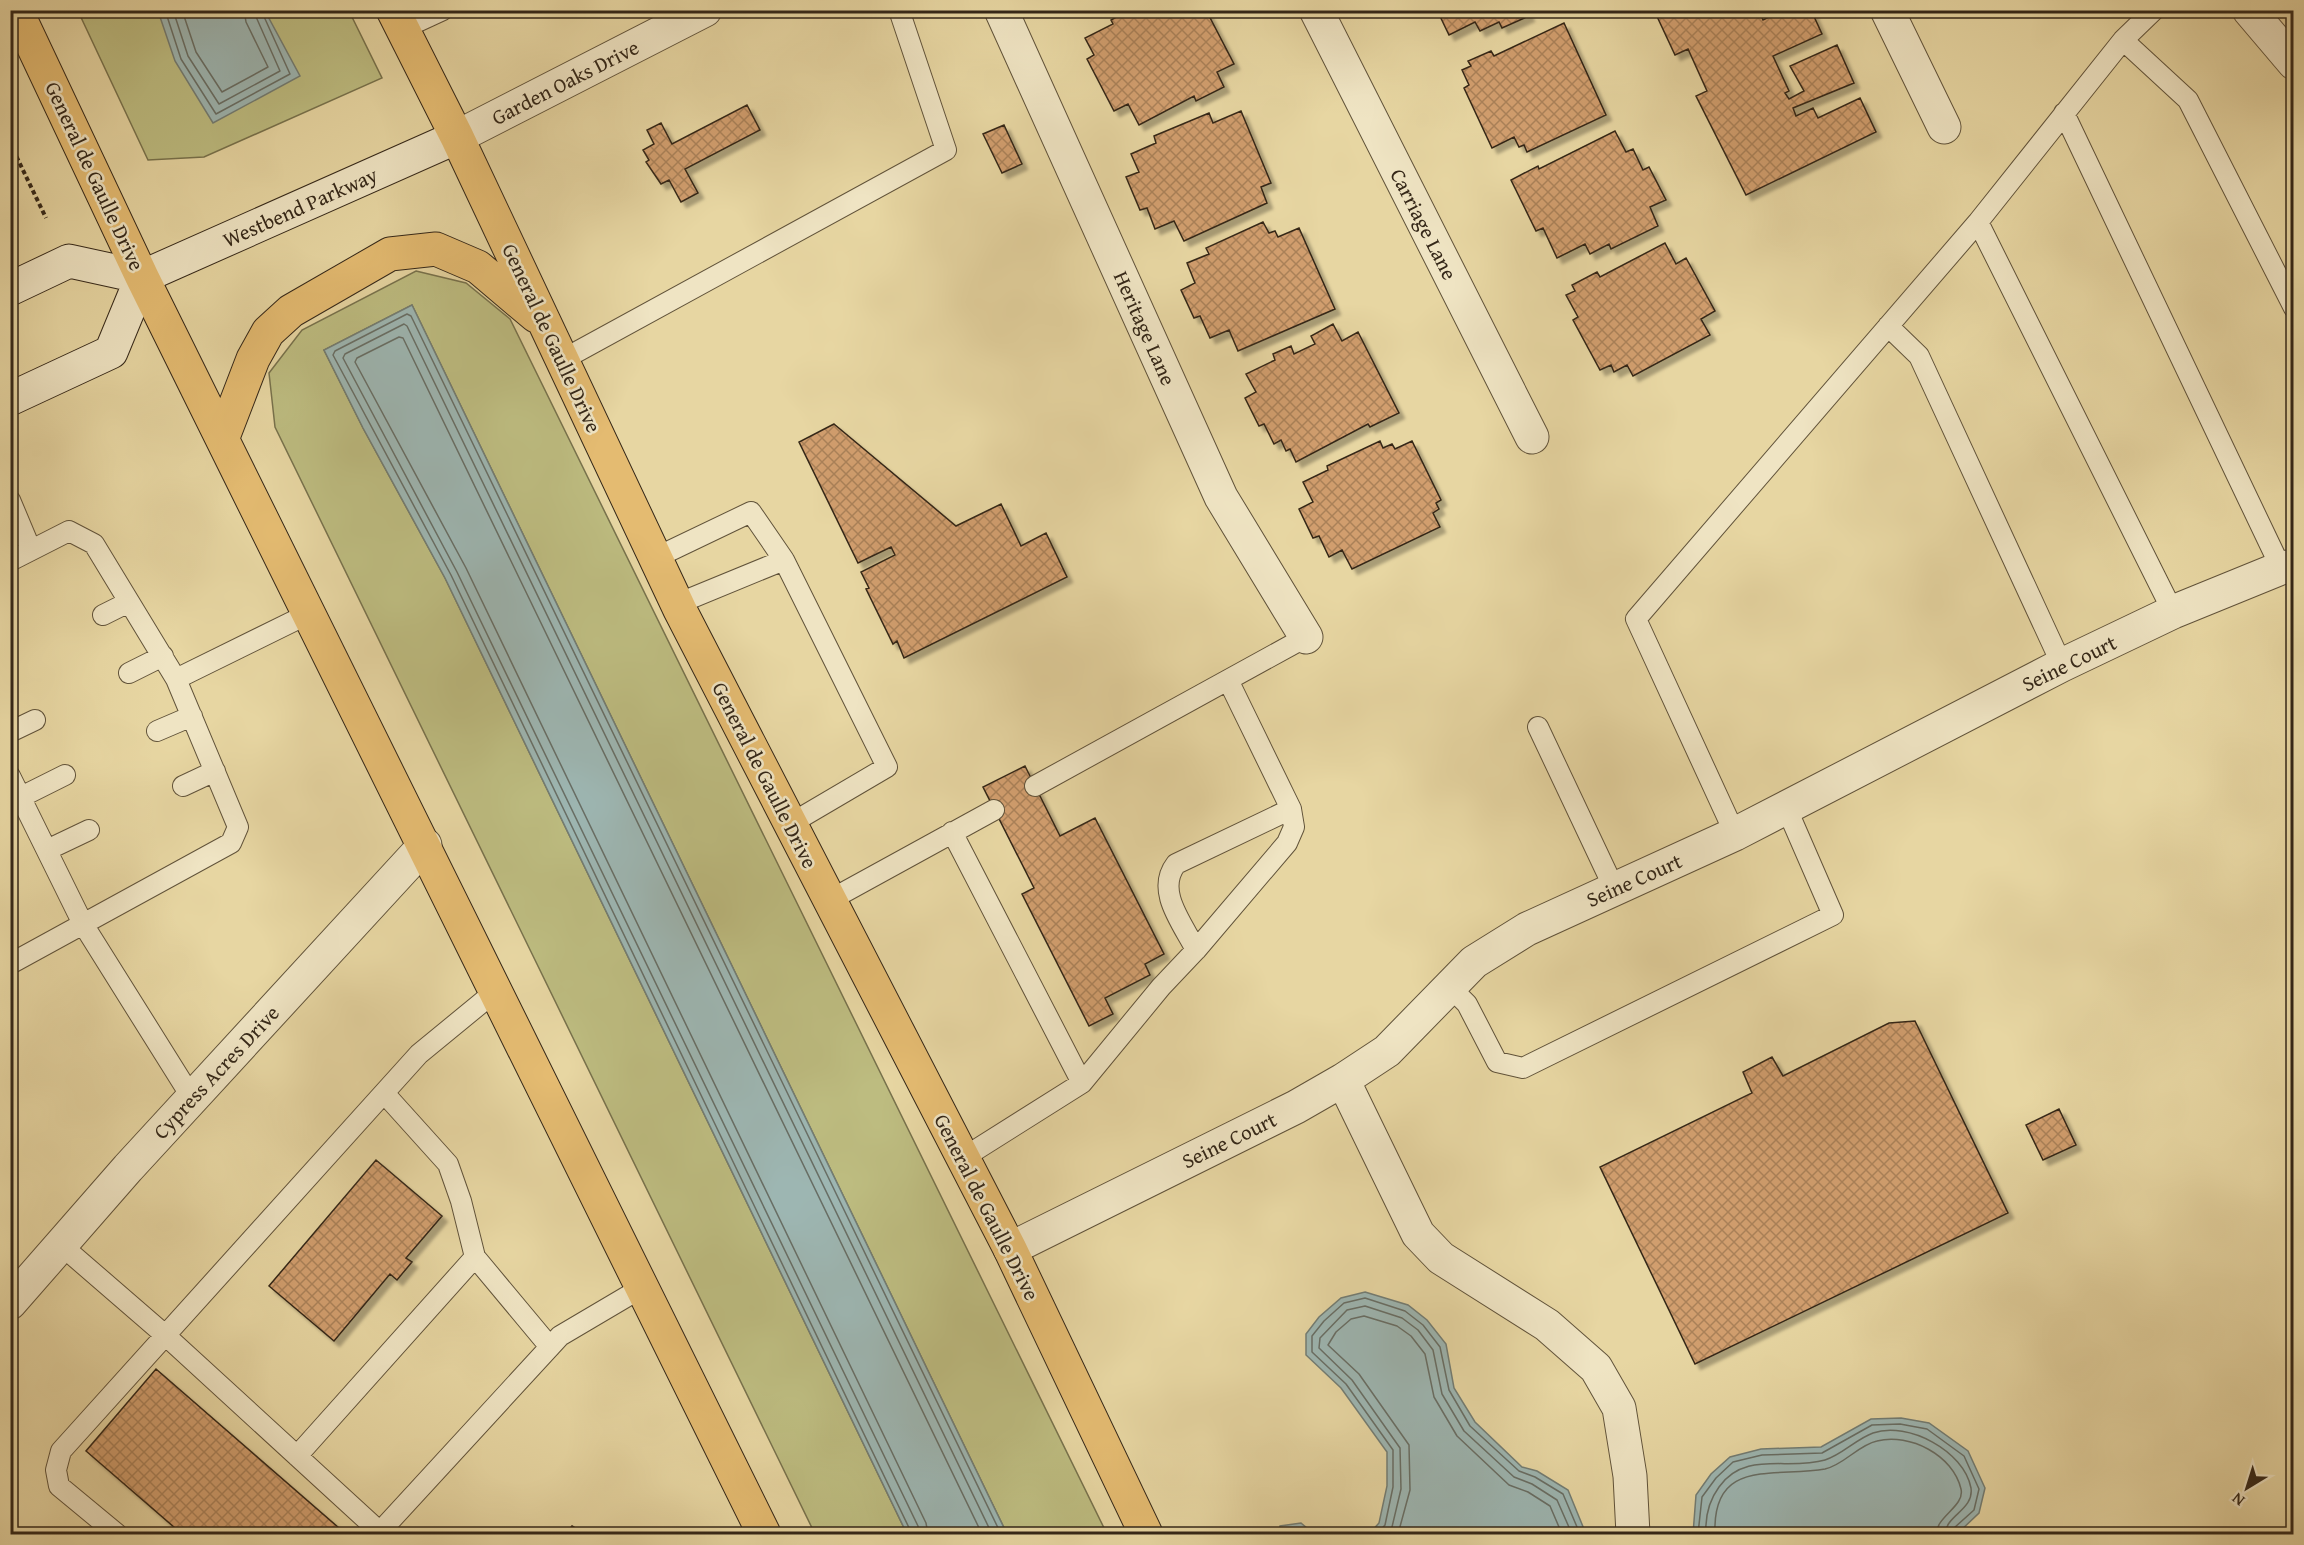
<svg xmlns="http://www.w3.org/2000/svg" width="2304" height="1545" viewBox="0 0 2304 1545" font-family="'Gentium Book Plus',serif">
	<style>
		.green { fill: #bdbc80; stroke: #78724c; stroke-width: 1.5 }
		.water { fill: #9db6b2; stroke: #737d74; stroke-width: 1.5 }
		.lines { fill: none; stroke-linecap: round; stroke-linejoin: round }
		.shore { stroke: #686e65; stroke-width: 1.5 }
		.building { fill: url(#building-cross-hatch); stroke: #342718; stroke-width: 1.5; filter: url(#shadow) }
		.lane-casing { stroke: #61533a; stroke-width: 22 }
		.street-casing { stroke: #61533a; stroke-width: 35 }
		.secondary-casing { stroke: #342718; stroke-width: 35 }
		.primary-casing { stroke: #342718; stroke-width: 35 }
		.path { stroke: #342718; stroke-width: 4; stroke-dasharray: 4.5 3; stroke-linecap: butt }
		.lane { stroke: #efe4c3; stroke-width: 20 }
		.street { stroke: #efe4c3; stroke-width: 33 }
		.secondary { stroke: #efe4c3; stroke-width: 33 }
		.primary { stroke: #e4bb71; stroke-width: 33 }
		.labels { text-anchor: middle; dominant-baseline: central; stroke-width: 5; stroke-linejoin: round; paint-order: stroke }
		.street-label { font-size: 21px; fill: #342718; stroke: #efe4c3 }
	</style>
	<defs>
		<pattern id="building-cross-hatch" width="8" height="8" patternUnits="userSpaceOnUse" patternTransform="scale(1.5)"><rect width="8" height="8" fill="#d19e6e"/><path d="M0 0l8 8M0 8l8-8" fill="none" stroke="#aa8159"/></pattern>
		<filter id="shadow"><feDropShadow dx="5.5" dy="5.5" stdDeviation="1.5" flood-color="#0004"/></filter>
	</defs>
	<rect width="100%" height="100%" fill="#e7d6a2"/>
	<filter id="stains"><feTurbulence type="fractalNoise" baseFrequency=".00333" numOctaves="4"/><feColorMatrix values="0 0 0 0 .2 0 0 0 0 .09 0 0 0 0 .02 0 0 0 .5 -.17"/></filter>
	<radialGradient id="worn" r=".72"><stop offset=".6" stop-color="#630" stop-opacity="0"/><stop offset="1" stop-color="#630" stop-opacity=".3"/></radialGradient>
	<path class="green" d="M78,11h271l33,67 -178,79 -56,3z
		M416,271l50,12 44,36 597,1215h-100l-595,-1229 -88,45 39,78 82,150 462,956h-92l-540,-1107 -6,-54 33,-43z"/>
	<path class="water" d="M158,11h107l35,65 -87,47 -38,-62z
		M412,305l595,1229h-100l-462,-956 -82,-150 -39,-78z
		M1365,1292l43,13 19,15 19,24 8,44 21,34 47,45 15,4 31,19 18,44h-217l10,-11 8,-37v-34l-46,-64 -35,-33v-21l13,-17 22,-19z
		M1901,1418l28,5 39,28 17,37 -6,25 -22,21h-264l3,-39 15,-21 19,-17 31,-8 60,-2 50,-28z
		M1301,1523l13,11h-36l2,-8z"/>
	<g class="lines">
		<path class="shore" d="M165,10l16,49 35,55 74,-40 -29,-64
			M173,10l15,46 31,48 61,-33 -27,-61
			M182,10l14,42 26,40 46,-25 -22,-45 -2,-12
			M912,1534l-461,-959 -118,-220 2,-4 72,-37 4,2 590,1218
			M919,1534l-1,-8 -461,-954 -114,-214 2,-4 59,-30 3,2 585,1208
			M928,1534l-2,-11 -460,-955 -111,-206 2,-4 42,-21 4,1 579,1196
			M1377,1534l8,-9 8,-38v-37l-47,-66 -34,-32v-16l12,-15 20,-18 21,-5 40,13 18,14 17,22 9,43 21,36 49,45 16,6 28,17 17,40
			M1387,1534l5,-7 9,-38 -1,-41 -48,-68 -33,-32 1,-10 27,-28 18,-4 37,12 16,12 15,20 9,44 22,37 50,46 18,7 25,16 15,34
			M1398,1534l12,-44 -1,-45 -50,-71 -31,-29 8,-13 15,-13 13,-3 33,10 14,10 14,18 9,43 23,39 52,49 19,7 22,14 12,28
			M1698,1534l4,-37 14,-19 17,-16 29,-7 60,-2 50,-28 28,-1 27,5 37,27 15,33 -5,21 -20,18 -1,6
			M1706,1534c-1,-17 2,-32 13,-47 26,-37 69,-16 106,-27 17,-5 31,-21 48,-27 35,-12 91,18 98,55 3,22 -25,27 -26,46
			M1715,1534c-3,-77 60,-56 110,-65 19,-4 33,-24 52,-28 33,-8 76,14 84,48 4,17 -24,27 -25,45"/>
	</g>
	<path class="building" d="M1129,10h77l28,54 -17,8 7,15 -28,14 -2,-5 -55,29 -11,-21 -14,7 -27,-52 7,-4 -9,-17 28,-14 -2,-4z
		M1437,10h89l3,6 -27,12 -3,-6 -19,9 -5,-9 -26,13z
		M1654,10h105l4,10 21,-10h27l11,24 -49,22 16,35 -4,2 4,6 15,-8 -14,-25 47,-21 17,38 -61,25 3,8 17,-8 5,10 42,-20 16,34 -130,63 -50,-99 11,-5 -19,-42 -13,6z
		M1564,23l42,92 -79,37 -3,-7 -5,2 -5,-10 -22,11 -28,-60 5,-3 -7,-15 9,-4 -3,-5 23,-10 3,5z
		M747,105l13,25 -75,39 13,24 -17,9 -12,-22 -8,4 -15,-22 3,-2 -6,-10 11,-6 -7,-14 14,-7 11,21z
		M1241,111l30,72 -10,4 6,16 -83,38 -10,-20 -19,8 -8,-21 -7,2 -14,-33 13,-5 -8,-18 25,-11 -2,-7 55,-23 4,10z
		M1004,125l18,39 -20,9 -19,-39z
		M1615,131l11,21 7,-3 10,21 6,-3 17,33 -16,7 8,19 -47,23 -2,-5 -19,10 -5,-10 -28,14 -14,-30 -7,3 -25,-51 27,-14 1,3z
		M1263,222l6,11 6,-2 3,6 21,-9 36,81 -97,42 -9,-21 -19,8 -10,-22 -6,2 -13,-28 14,-7 -8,-20 22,-9 -3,-6z
		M1665,243l11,21 10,-6 29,53 -14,8 9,16 -77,41 -6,-11 -13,7 -3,-7 -11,5 -27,-50 5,-3 -12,-22 9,-4 -3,-6 25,-13 3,5z
		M1333,324l9,17 16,-9 41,81 -29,14 -2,-3 -72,38 -6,-13 -4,2 -5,-11 -7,4 -10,-20 -5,2 -14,-28 11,-6 -10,-18 29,-14 -2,-6 18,-8 3,8 21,-10 -4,-8z
		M834,424l122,102 45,-22 20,42 25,-13 21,44 -163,81 -7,-17 -4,3 -27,-55 3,-1 -8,-16 34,-17 -4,-8 -33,16 -59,-121z
		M1380,441l3,7 9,-4 3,5 17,-8 29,59 -5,3 3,6 -6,4 7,14 -88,42 -10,-19 -13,7 -10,-21 -6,2 -14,-29 14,-7 -10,-20 25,-12 -1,-4z
		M1025,766l35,70 35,-18 69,136 -19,10 5,11 -45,23 8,16 -24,12 -67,-132 12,-6 -51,-101z
		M1915,1021l93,192 -313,151 -95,-197 152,-74 -9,-21 29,-15 11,19 106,-53z
		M2059,1109l17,36 -33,15 -17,-35z
		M376,1160l66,56 -36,42 6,4 -15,18 -7,-6 -56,67 -65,-55z
		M156,1369l183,159 -6,6h-151l-96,-83z
		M572,1526l8,5 2,-2 6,5h-23z"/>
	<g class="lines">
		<defs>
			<path id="lane" d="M402,29l41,-19
				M2123,40l65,60 106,208
				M2064,113l217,455
				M1978,222l195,390
				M1888,326l31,30 143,309
				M562,360l384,-210 -47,-140
				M10,500l21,50
				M655,558l96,-46 33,48
				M10,561l59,-30 25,13 82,135 134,-66
				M677,604l107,-44 103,207 -97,57
				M103,615l26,-13
				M129,673l34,-17
				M1538,727l76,161
				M157,731l35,-15
				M10,732l25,-12
				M10,776l73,148 109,174
				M183,786l32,-15
				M1035,786l271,-149
				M21,797l44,-22
				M952,832l130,251
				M1735,834l-99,-215 342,-397 145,-182 31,-30
				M47,850l42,-20
				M830,900l164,-90
				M1196,950c-13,-26 -41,-59 -20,-86l115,-55
				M10,964l221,-121 7,-16 -62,-148
				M1450,987l17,17 30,58 26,6 310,-153 -47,-108
				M384,1093l64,71 13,37 14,56 75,90
				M963,1158l119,-75 79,-96 35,-37 91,-107 7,-16 -3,-18 -63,-129
				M61,1245l104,90 215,197
				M297,1456l178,-199
				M117,1534l-58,-48 -3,-16 5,-19 358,-397 78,-64
				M378,1534l182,-198 83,-49"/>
			<path id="street" d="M1001,10l220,487 85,140
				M1316,10l216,427
				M1887,10l57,117
				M2249,10l45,53
				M457,137l248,-127
				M1343,1080l75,154 23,24 106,67 49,43 23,40 11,68 3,58
				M1010,1249l286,-142 47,-27 44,-29 87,-89 53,-33 208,-95 327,-169 111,-53 108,-44 13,-2
				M10,1303l118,-135 297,-323"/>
			<path id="secondary" d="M10,289l59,-28 73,16 315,-140
				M10,399l101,-47 31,-75"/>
			<path id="primary" d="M16,10l126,267 622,1257
				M393,10l64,127 223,473 330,639 136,285
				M223,437l30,-78 15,-27 23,-21 99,-57 46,-5 42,18 58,49"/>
		</defs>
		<use href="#lane" class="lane-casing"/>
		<use href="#street" class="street-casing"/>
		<use href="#secondary" class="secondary-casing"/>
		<use href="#primary" class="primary-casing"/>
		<path class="path" d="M10,143l36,75"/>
		<use href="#lane" class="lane"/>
		<use href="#street" class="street"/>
		<use href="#secondary" class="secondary"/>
		<use href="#primary" class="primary"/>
	</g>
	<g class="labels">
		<g class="street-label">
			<text transform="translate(565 82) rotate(-27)">Garden Oaks Drive</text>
			<text transform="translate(95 176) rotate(65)">General de Gaulle Drive</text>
			<text transform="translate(300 207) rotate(-24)">Westbend Parkway</text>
			<text transform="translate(1424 224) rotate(63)">Carriage Lane</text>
			<text transform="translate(1145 328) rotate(66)">Heritage Lane</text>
			<text transform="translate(552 338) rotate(65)">General de Gaulle Drive</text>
			<text transform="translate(2069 663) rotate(-26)">Seine Court</text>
			<text transform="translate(765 775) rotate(63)">General de Gaulle Drive</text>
			<text transform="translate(1634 880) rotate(-24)">Seine Court</text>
			<text transform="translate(216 1072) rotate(-47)">Cypress Acres Drive</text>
			<text transform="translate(1229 1140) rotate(-26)">Seine Court</text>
			<text transform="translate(987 1207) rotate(63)">General de Gaulle Drive</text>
		</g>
	</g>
	<rect width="2304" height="1545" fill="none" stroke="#e7d6a2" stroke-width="36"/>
	<rect x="12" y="12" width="2280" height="1521" fill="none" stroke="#342718" stroke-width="3"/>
	<rect x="18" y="18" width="2268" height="1509" fill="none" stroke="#342718" stroke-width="1.5"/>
	<g transform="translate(2247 1488) rotate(218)" stroke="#efe4c3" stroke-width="4.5" paint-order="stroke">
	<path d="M0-4.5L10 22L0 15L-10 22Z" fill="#342718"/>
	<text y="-9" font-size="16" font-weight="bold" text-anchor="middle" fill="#342718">N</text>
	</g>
	<rect width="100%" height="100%" filter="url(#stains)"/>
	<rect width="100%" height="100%" fill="url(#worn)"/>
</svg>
